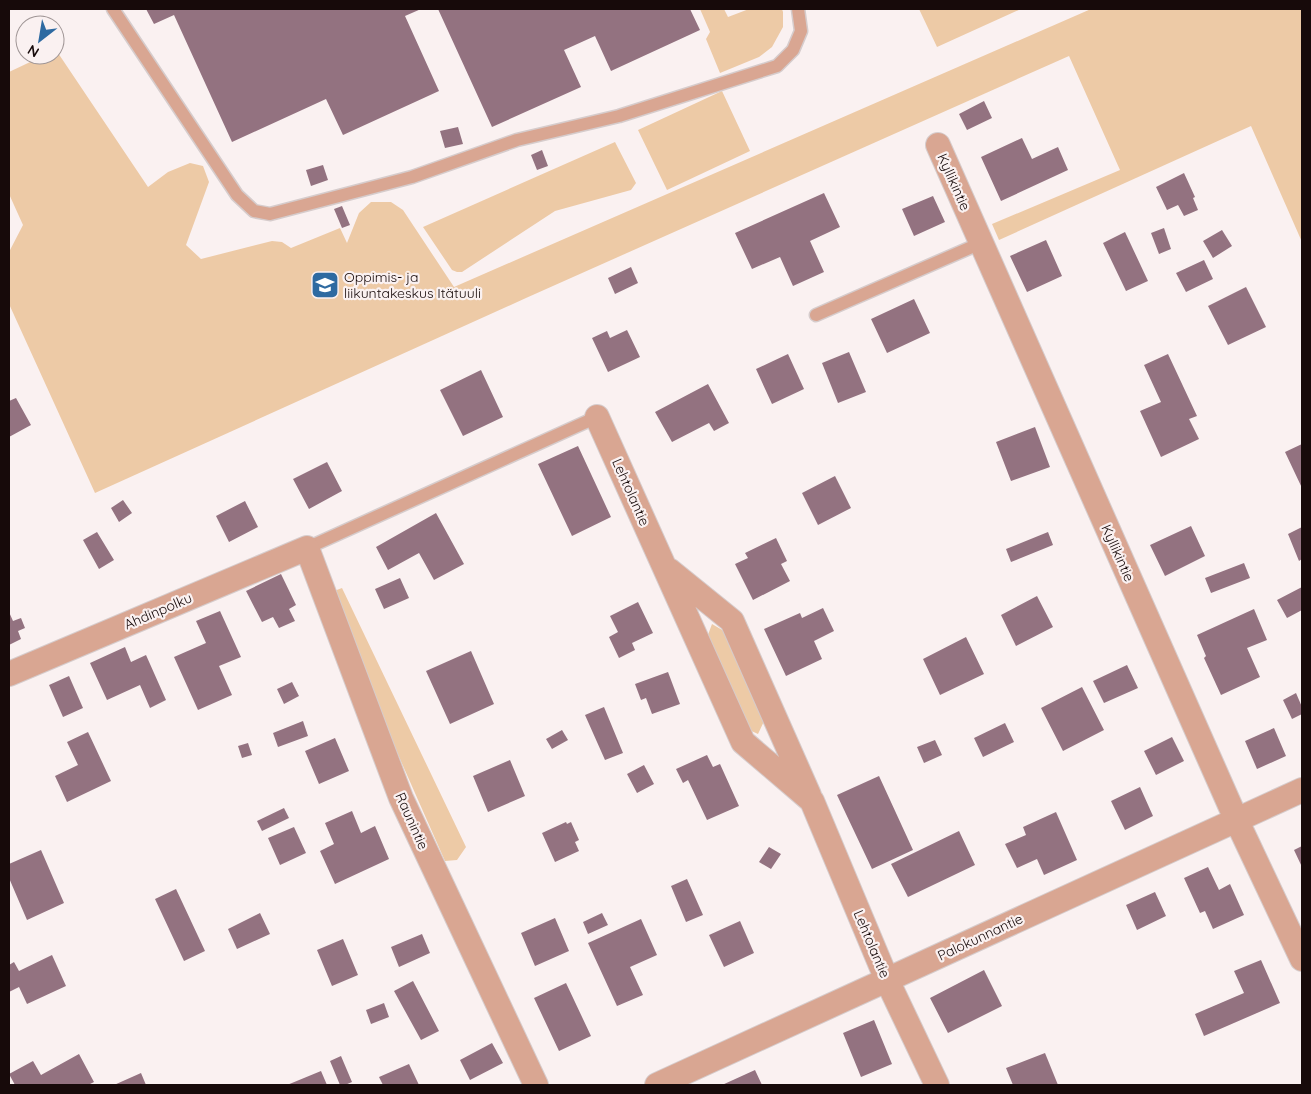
<svg xmlns="http://www.w3.org/2000/svg" width="1311" height="1094" viewBox="0 0 1311 1094" font-family="Quicksand,sans-serif">
	<style>
		.green { fill: #edcaa6 }
		.building { fill: #937280 }
		.lines { fill: none; stroke-linecap: round; stroke-linejoin: round }
		.lane-casing { stroke: #d6cccc; stroke-width: 15 }
		.street-casing { stroke: #d6cccc; stroke-width: 26 }
		.lane { stroke: #d9a692; stroke-width: 12 }
		.street { stroke: #d9a692; stroke-width: 24 }
		.labels { text-anchor: middle; dominant-baseline: central; stroke-width: 4.5; stroke-linejoin: round; paint-order: stroke }
		.street-label { font-size: 14px; fill: #170a0a; stroke: #faf1f1 }
		.poi-label { font-size: 14px; fill: #170a0a; stroke: #faf1f1; text-anchor: start }
	</style>
	<rect width="100%" height="100%" fill="#faf1f1"/>
	<path class="green" d="M700,9h24l4,8 21,-8h33l1,3v15l-11,20 -13,10 -39,16 -14,-34 4,-7z
		M919,9h102l-84,38z
		M1091,9h211v233l-51,-116 -252,114 -7,-16 128,-54 -51,-114 -543,242 -431,195 -86,-189v-52l14,-27 -14,-31v-122l36,-17h10v-5h1l92,137 20,-15 22,-9 13,3 6,16 -23,63 15,14 71,-18 10,1 9,6 49,-20 7,15 12,-30 12,-11h20l12,8 51,77z
		M722,91l28,60 -83,39 -29,-60z
		M615,142l21,41 -5,7 -76,21 -93,61h-5l-5,-2 -29,-43z
		M342,588l124,259 -9,13 -12,1 -64,-145 -47,-125z
		M712,624l17,10 36,85 -7,15 -13,-6 -40,-85z"/>
	<path class="building" d="M146,9h275l-16,7 34,75 -96,44 -17,-36 -94,43 -58,-127 -20,9z
		M438,9h252l10,21 -89,41 -16,-35 -31,14 17,37 -89,40z
		M984,101l8,17 -25,12 -8,-16z
		M458,127l5,17 -18,4 -5,-17z
		M1022,138l10,21 26,-12 10,23 -67,31 -20,-44z
		M542,150l6,16 -11,4 -6,-15z
		M323,165l5,15 -17,6 -5,-16z
		M1184,173l11,24 -2,1 5,12 -14,6 -6,-11 -11,5 -11,-23z
		M824,193l16,34 -30,14 14,31 -31,14 -13,-29 -28,12 -17,-36z
		M933,196l12,26 -31,14 -12,-27z
		M342,206l8,19 -8,3 -8,-19z
		M1164,228l7,21 -12,5 -8,-21z
		M1222,230l10,16 -19,12 -10,-17z
		M1125,232l23,49 -22,10 -23,-48z
		M1046,240l16,36 -35,16 -17,-36z
		M1204,260l9,19 -27,13 -10,-19z
		M631,267l7,16 -23,11 -7,-16z
		M1246,287l20,40 -38,18 -20,-39z
		M914,299l16,34 -43,20 -16,-34z
		M627,330l13,27 -32,15 -16,-34 15,-7 3,7z
		M849,352l17,40 -28,11 -16,-40z
		M788,354l16,35 -32,15 -16,-35z
		M1168,354l29,62 -8,3 10,20 -38,18 -21,-46 21,-9 -17,-37z
		M481,370l22,47 -40,19 -23,-46z
		M708,384l21,39 -15,8 -5,-8 -37,19 -17,-30z
		M16,398l15,27 -22,12v-36z
		M1035,427l15,40 -39,14 -15,-39z
		M1302,444v44l-17,-36z
		M578,446l33,71 -39,19 -34,-72z
		M327,462l15,29 -33,18 -16,-30z
		M835,476l16,32 -33,17 -16,-32z
		M123,500l9,13 -13,9 -8,-14z
		M245,501l13,26 -29,15 -13,-26z
		M436,513l28,51 -30,16 -15,-27 -31,17 -12,-23z
		M1191,526l14,30 -40,20 -15,-31z
		M1302,527v32l-3,2 -11,-27z
		M97,532l17,28 -15,9 -16,-29z
		M1048,532l5,13 -42,17 -5,-13z
		M776,538l11,23 -6,3 9,17 -37,19 -18,-36 13,-6 -3,-5z
		M1244,563l6,15 -39,15 -6,-15z
		M281,574l15,31 -7,4 6,12 -16,7 -6,-11 -11,5 -16,-31z
		M400,578l9,20 -25,11 -9,-20z
		M1302,587v23l-15,8 -10,-18z
		M1037,596l16,31 -37,19 -15,-31z
		M638,602l15,31 -21,10 3,7 -16,8 -10,-21 9,-5 -8,-16z
		M823,608l11,23 -20,10 8,18 -36,17 -22,-47 36,-16 2,5z
		M1254,609l13,31 -20,8 13,29 -39,18 -17,-37 2,-2 -9,-21z
		M220,611l21,46 -22,9 13,29 -34,15 -24,-53 32,-14 -10,-22z
		M9,612l4,9 8,-3 4,10 -7,3 3,8 -12,6z
		M966,637l18,37 -44,21 -17,-36z
		M125,647l6,15 15,-7 20,45 -16,8 -10,-23 -33,15 -17,-37z
		M471,651l23,53 -44,20 -24,-53z
		M1127,665l11,23 -34,15 -11,-22z
		M668,672l12,32 -28,10 -6,-16 -5,2 -6,-16z
		M69,676l14,32 -20,9 -14,-32z
		M292,682l7,14 -15,8 -7,-15z
		M1082,687l22,43 -41,21 -22,-43z
		M1296,693l6,14v7l-10,5 -9,-19z
		M604,707l19,46 -18,7 -20,-45z
		M303,721l5,15 -30,11 -5,-14z
		M1005,723l9,19 -31,15 -9,-19z
		M1274,728l12,28 -29,13 -12,-28z
		M562,730l6,10 -16,9 -6,-10z
		M88,732l23,49 -44,21 -12,-26 23,-11 -11,-23z
		M1172,737l12,24 -28,14 -12,-24z
		M335,738l14,33 -30,13 -14,-33z
		M935,740l7,15 -18,8 -7,-16z
		M248,743l4,12 -10,3 -4,-12z
		M707,755l6,12 7,-3 19,42 -32,14 -19,-40 -5,3 -7,-14z
		M510,760l15,36 -37,16 -15,-36z
		M644,765l10,19 -17,9 -10,-19z
		M879,776l34,74 -41,19 -35,-74z
		M1140,787l13,29 -28,14 -14,-29z
		M284,808l5,10 -27,13 -5,-10z
		M352,811l9,22 14,-7 14,33 -54,25 -15,-33 14,-7 -9,-21z
		M1056,812l21,48 -33,15 -7,-16 -20,9 -12,-24 21,-9 -3,-8z
		M566,822l1,2 4,-2 8,18 -4,2 4,9 -24,11 -13,-29z
		M294,827l12,26 -26,12 -12,-27z
		M959,831l16,34 -67,32 -17,-33z
		M1302,846v21l-8,-17z
		M769,847l12,7 -10,15 -12,-7z
		M41,850l23,53 -37,17 -18,-42v-14z
		M1208,867l11,23 11,-6 14,31 -31,14 -8,-18 -5,2 -16,-35z
		M687,879l16,36 -17,7 -15,-36z
		M176,889l29,62 -21,10 -29,-62z
		M1155,892l11,24 -29,14 -11,-25z
		M260,913l10,21 -33,15 -9,-20z
		M602,913l6,12 -20,9 -5,-12z
		M555,918l14,33 -34,15 -14,-33z
		M641,919l16,36 -27,12 13,28 -26,11 -29,-63z
		M740,921l14,32 -30,14 -15,-32z
		M422,934l8,19 -31,14 -8,-20z
		M343,939l15,36 -26,11 -15,-36z
		M52,955l14,31 -39,18 -8,-17 -10,5v-27l5,-3 5,9z
		M1261,960l19,43 -76,33 -9,-22 49,-21 -10,-22z
		M984,970l18,36 -54,27 -18,-35z
		M413,981l26,50 -18,9 -27,-49z
		M566,983l25,53 -32,15 -25,-53z
		M384,1003l5,14 -18,7 -5,-14z
		M874,1020l18,44 -31,13 -18,-44z
		M492,1043l11,20 -33,17 -10,-20z
		M1045,1053l13,32h-45l-7,-17z
		M79,1054l15,28 -6,3h-73l-6,-11 24,-13 8,14z
		M341,1056l11,26 -7,3h-5l-10,-24z
		M409,1064l10,21h-36l-4,-8z
		M755,1070l7,15h-40z
		M321,1071l6,14h-40z
		M141,1073l5,12h-32z"/>
	<g class="lines">
		<defs>
			<path id="lane" d="M113,9l124,186 17,16 16,3 142,-37 105,-37 102,-24 158,-50 16,-16 8,-19 -3,-22
				M816,315l165,-72
				M307,548l290,-131"/>
			<path id="street" d="M938,145l298,674 66,140
				M597,417l146,325 69,59 75,179 50,105
				M669,570l63,51 77,174
				M9,674l298,-126 94,250 135,287
				M657,1085l645,-295"/>
		</defs>
		<use href="#lane" class="lane-casing"/>
		<use href="#street" class="street-casing"/>
		<use href="#lane" class="lane"/>
		<use href="#street" class="street"/>
	</g>
	<defs>
		<symbol id="school-square" viewBox="-11 -11 22 22"><rect x="-9" y="-9" width="18" height="18" rx="4" fill="#2e6aa1" stroke="#faf1f1"/><path d="M0-5L7-2L0 1L-7-2ZM-4 1L0 2.5L4 1V4Q0 6-4 4Z" fill="#fff"/></symbol>
	</defs>
	<g fill-rule="evenodd">
		<use href="#school-square" x="309" y="269" width="32" height="32"/>
	</g>
	<g class="labels">
		<g class="street-label">
			<text transform="translate(954 182) rotate(66)">Kyllikintie</text>
			<text transform="translate(631 492) rotate(66)">Lehtolantie</text>
			<text transform="translate(1118 553) rotate(66)">Kyllikintie</text>
			<text transform="translate(158 611) rotate(-23)">Ahdinpolku</text>
			<text transform="translate(412 821) rotate(66)">Raunintie</text>
			<text transform="translate(980 937) rotate(-25)">Palokunnantie</text>
			<text transform="translate(872 944) rotate(67)">Lehtolantie</text>
		</g>
		<g class="poi-label">
			<text x="344" y="277">Oppimis- ja<tspan x="344" dy="16">liikuntakeskus Itätuuli</tspan></text>
		</g>
	</g>
	<rect width="1311" height="1094" fill="none" stroke="#170a0a" stroke-width="20"/>
	<g transform="translate(40 40) rotate(211)"><circle r="24" fill="#faf1f1" stroke="#9f9595"/>
	<path d="M0-4L9 19L0 12L-9 19Z" fill="#2e6aa1"/>
	<text y="-8" font-size="14" font-weight="bold" text-anchor="middle" fill="#170a0a">N</text>
	</g>
</svg>
